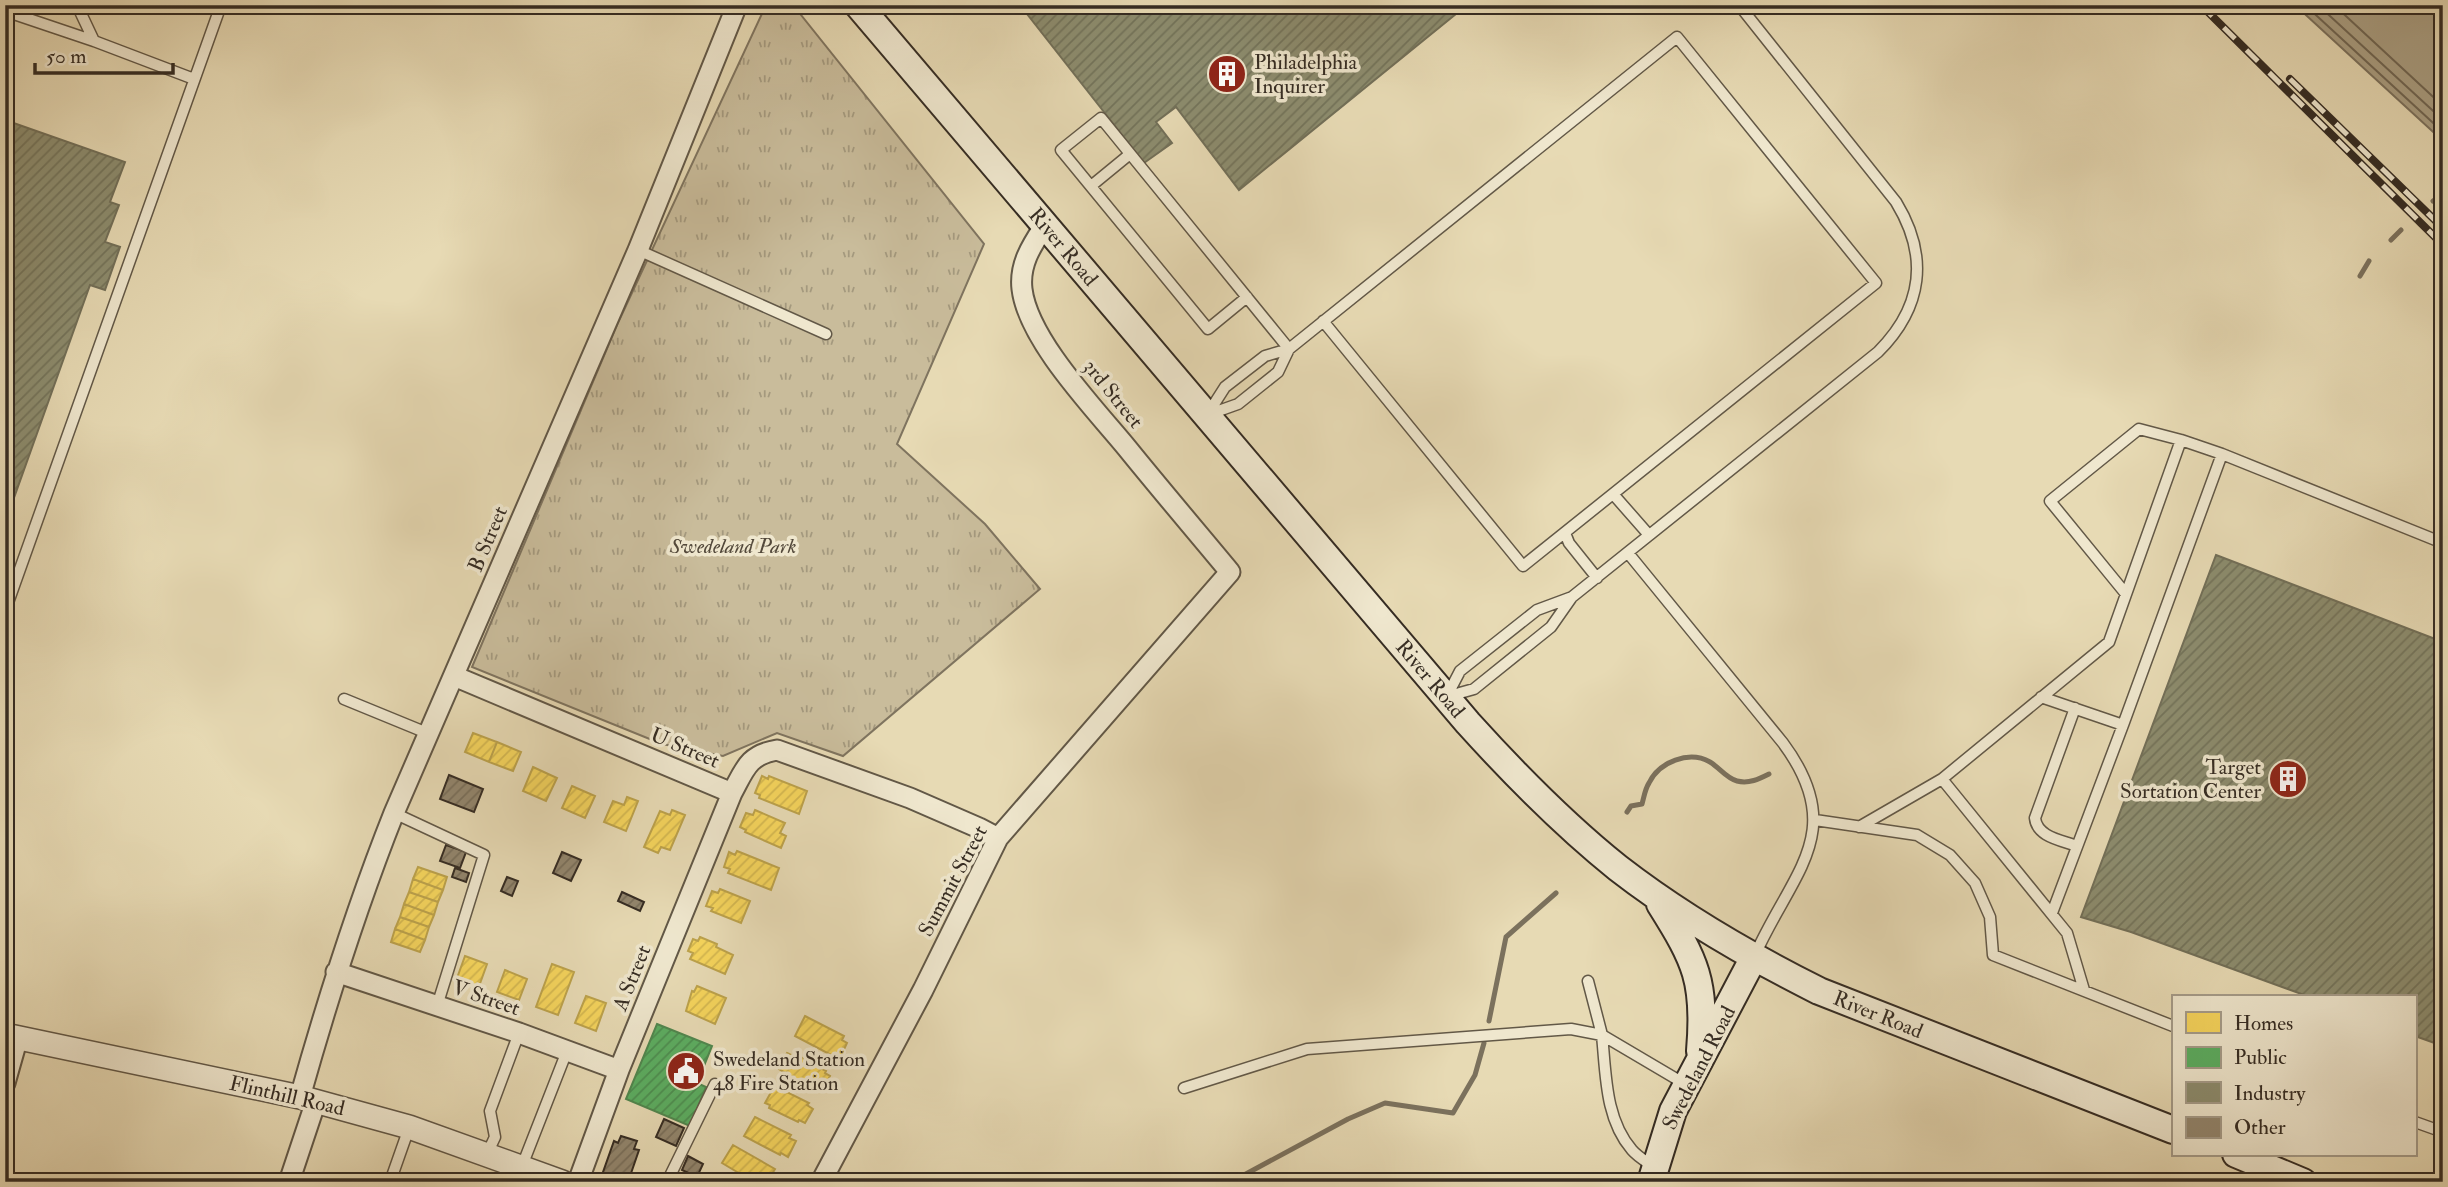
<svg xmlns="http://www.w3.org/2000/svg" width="2448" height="1187" viewBox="0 0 2448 1187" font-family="'IM FELL Double Pica',serif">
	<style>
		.park { fill: url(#park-tufts); stroke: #7f745f; stroke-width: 2 }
		.water { fill: #aa9f83; stroke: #7b715d; stroke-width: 2 }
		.homes { fill: url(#homes-hatch); stroke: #bca24b; stroke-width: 2 }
		.public { fill: url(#public-hatch); stroke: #4f874e; stroke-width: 2 }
		.industry { fill: url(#industry-hatch); stroke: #726f58; stroke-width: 2 }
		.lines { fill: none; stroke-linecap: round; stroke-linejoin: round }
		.shore { stroke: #706653; stroke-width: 2 }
		.stream { stroke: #7b715d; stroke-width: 5 }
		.building { fill: url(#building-hatch); stroke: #352c23; stroke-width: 2 }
		.service-casing { stroke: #625847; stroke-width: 13 }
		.minor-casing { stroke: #625847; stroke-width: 23 }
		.tertiary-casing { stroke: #625847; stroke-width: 26 }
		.secondary-casing { stroke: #352c23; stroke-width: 30 }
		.service { stroke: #efe7ce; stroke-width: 10 }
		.minor { stroke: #efe7ce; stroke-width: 19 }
		.tertiary { stroke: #efe7ce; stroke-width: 23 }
		.secondary { stroke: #efe7ce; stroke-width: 26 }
		.rail-casing { stroke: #352c23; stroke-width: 8 }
		.rail { stroke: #efe7ce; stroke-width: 5; stroke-dasharray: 16; stroke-linecap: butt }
		.labels { text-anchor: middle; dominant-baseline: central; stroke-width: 7; stroke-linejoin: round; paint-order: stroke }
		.poi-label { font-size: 21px; fill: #352c23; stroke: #efe7ce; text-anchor: start }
		.street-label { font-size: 21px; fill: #352c23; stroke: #efe7ce }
		.park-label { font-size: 21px; font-style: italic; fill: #53493b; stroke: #efe7ce }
	</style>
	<defs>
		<pattern id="park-tufts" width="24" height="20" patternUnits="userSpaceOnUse" patternTransform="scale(1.75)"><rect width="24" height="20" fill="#c9bc9b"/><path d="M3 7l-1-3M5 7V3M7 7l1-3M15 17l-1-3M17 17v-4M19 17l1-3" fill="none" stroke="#a4997e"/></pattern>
		<pattern id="homes-hatch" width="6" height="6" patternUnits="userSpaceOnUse" patternTransform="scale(1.75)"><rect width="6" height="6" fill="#f6d55c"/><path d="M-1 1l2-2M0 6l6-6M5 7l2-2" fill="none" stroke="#d4b750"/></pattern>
		<pattern id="public-hatch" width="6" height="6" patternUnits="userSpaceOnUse" patternTransform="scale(1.75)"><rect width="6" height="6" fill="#5aae61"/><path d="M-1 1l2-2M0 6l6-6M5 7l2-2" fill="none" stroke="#4b8e50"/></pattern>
		<pattern id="industry-hatch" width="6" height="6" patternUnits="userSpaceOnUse" patternTransform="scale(1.75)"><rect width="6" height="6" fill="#8c8c6e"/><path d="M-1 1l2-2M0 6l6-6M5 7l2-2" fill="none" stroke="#73735a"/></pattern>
		<pattern id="building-hatch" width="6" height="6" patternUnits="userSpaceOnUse" patternTransform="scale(1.75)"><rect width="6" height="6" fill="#92866e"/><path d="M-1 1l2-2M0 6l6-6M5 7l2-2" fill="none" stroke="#786e5a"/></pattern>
	</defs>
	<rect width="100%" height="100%" fill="#e7dab4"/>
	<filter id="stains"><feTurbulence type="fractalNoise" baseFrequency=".00286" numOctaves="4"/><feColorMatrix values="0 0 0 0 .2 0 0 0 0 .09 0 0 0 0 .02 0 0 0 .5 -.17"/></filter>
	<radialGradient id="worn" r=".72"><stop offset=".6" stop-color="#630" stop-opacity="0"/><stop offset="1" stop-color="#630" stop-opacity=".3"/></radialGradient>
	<path class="park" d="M766,5h27l191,239 -87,200 88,80 55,65 -197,167 -66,-23 -54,23 -61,-12 -190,-77 145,-342z"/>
	<path class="water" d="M2295,5h148v136z"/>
	<path class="homes" d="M473,733l24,9 -8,20 -24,-10z
		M497,742l24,10 -8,19 -24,-9z
		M533,767l24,11 -11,23 -23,-10z
		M762,776l6,3 1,-3 38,15 -8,23 -40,-16 1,-3 -5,-2z
		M572,786l23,10 -10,22 -23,-10z
		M627,797l11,4 -12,30 -22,-9 9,-21 11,4z
		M672,810l13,5 -15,35 -9,-3 -3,6 -14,-6 16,-36 10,4z
		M755,810l30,13 -5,10 6,3 -5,12 -36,-16 1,-2 -6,-3 6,-14 7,2z
		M737,851l42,17 -8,22 -43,-17 2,-4 -6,-2 5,-15 6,3z
		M418,867l29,10 -4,13 -30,-11z
		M413,879l30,11 -5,12 -29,-10z
		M720,889l30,12 -9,22 -30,-12 2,-3 -7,-2 6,-15 6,2z
		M409,892l29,10 -4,13 -30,-11z
		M404,904l30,11 -5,12 -29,-10z
		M400,917l29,10 -4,13 -30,-11z
		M395,929l30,11 -5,12 -29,-10z
		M700,937l17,7 -1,3 17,8 -8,19 -35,-15 3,-6 -5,-2 5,-12 5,2z
		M465,956l22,8 -9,25 -22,-8z
		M552,964l22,8 -16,43 -22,-8z
		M505,970l22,9 -8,21 -22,-8z
		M697,986l29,12 -11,26 -29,-13 6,-20 2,1z
		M586,996l20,7 -10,28 -21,-8z
		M805,1016l39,20 -2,4 5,3 -6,13 -6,-3 -2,3 -38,-20z
		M787,1053l8,4 2,-2 29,16 -1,2 5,3 -7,15 -6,-3 -1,3 -37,-22z
		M774,1087l5,3v-2l30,15 -2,2 6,4 -8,14 -6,-3 -1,2 -29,-14 1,-3 -5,-2z
		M755,1117l36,18 -2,3 7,3 -8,16 -7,-4 -1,2 -36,-19z
		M733,1145l42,24 -8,13h-13l-32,-19z"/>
	<path class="public" d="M657,1024l55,22 -15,37 9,4 -16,39 -64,-27z"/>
	<path class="industry" d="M1020,5h447l-228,185 -63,-83 -20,15 16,21 -28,20z
		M5,120l120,42 -15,40 9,3 -14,37 15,5 -15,43 -15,-5 -85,238z
		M2216,555l227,87v404l-28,-10v-40h-108l-176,-64 -50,-15z"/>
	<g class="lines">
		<path class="shore" d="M2305,5l138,127
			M2318,5l125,115
			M2334,5l109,101"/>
		<path class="stream" d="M2433,201l10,-7
			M2391,240l10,-10
			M2360,276l9,-15
			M1627,812l4,-6 11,-2c2,-7 3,-15 7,-21 10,-21 40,-33 61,-21 10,6 16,16 27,19 12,3 22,-2 32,-7
			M1489,1021l17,-84 50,-44
			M1231,1182l117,-63 37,-16 68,10 22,-38 9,-32"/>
	</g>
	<path class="building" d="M449,775l34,14 -9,23 -34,-13z
		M446,845l20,7 -6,16 -20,-7z
		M562,852l19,8 -10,21 -18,-8z
		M455,868l14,5 -3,9 -14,-5z
		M507,877l11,4 -6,15 -11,-5z
		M622,892l22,10 -4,9 -22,-10z
		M664,1119l20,9 -8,18 -20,-9z
		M621,1136l16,5 -3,8 5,1 -11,32h-8l-18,-7 12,-34 4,2z
		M688,1156l15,8 -6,13 -15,-7z"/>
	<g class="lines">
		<defs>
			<path id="service" d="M77,5l17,36 100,38
				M5,11l89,30
				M1091,186l39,-32
				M638,250l188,84
				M1247,297l-39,32 -147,-179 40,-32 188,231
				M1209,412l16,-25 40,-31 24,-7 388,-312 199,246 -353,283 -200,-245
				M1210,414l28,-10 40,-32 11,-23
				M2222,454l221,89
				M1613,494l36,41
				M1565,533l4,10 28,35
				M1628,553l155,190c66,89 9,129 -28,212
				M5,611l216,-606
				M1448,694l12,-23 77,-61 35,-13
				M1449,696l25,-7 77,-62 21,-30 306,-245c45,-45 51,-96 18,-150l-157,-197
				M2041,697l82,28 -71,188
				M344,699l83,34
				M2075,708l-40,110c2,19 26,22 42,28
				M2123,725l99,-271 -41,-14
				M1942,779l167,-137 72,-202 -42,-11 -89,72 76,93
				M394,813l90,42 -47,151
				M1815,820l102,15 33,20 25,28 15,34 3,38 180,71
				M1859,827l83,-48 125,154 17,57
				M1588,981l14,54 83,49
				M1184,1088l123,-39 264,-20 31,6c4,39 3,84 30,115 6,7 15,12 22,17
				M2415,1122l28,10
				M487,1154l8,-17 -5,-26 29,-78
				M522,1166l45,-115
				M390,1182l19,-54
				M667,1182l48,-98"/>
			<path id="minor" d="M454,676l278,117c13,-24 16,-38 45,-43l133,48 69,30 19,10
				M336,972l183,61 100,37
				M5,1083l13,-46
				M300,1097c27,-96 57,-191 94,-284l244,-563 99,-245
				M289,1182l27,-81
				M578,1182l41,-112 113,-277
				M821,1182l102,-192 75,-152 232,-266c-34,-41 -69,-82 -103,-124 -32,-39 -99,-108 -105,-159 -3,-25 10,-44 23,-64"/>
			<path id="tertiary" d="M5,1035l295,62 109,30 153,55"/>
			<path id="secondary" d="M858,5l610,718c47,52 95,101 150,145 62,48 131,88 201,123l354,139
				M1660,904c36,57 46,78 40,147
				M2236,1154l67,28
				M1651,1182l22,-71 81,-154"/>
		</defs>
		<use href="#service" class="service-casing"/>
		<use href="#minor" class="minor-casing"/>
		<use href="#tertiary" class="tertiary-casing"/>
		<use href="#secondary" class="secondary-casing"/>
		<use href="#service" class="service"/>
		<use href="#minor" class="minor"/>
		<use href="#tertiary" class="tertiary"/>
		<use href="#secondary" class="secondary"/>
		<defs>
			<path id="rail" d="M2201,5l242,240
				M2290,79l153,149"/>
		</defs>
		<use href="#rail" class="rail-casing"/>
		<use href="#rail" class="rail"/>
	</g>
	<defs>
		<symbol id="building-disc" viewBox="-11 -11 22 22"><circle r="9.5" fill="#8f2418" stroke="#efe7ce"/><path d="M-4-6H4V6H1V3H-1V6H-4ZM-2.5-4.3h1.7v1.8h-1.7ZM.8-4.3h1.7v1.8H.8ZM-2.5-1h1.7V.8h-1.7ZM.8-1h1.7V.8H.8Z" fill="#fff"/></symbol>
		<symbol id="civic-disc" viewBox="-11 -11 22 22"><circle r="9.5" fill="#8f2418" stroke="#efe7ce"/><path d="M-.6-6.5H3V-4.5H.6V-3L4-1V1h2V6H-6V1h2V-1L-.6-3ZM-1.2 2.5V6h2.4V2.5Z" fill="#fff"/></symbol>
	</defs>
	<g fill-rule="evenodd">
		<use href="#building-disc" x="1205" y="52" width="44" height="44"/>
		<use href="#building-disc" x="2266" y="757" width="44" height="44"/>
		<use href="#civic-disc" x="664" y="1049" width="44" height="44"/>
	</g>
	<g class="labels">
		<g class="poi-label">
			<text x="1254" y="62">Philadelphia<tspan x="1254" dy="24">Inquirer</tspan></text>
			<text x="2261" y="767" text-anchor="end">Target<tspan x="2261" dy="24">Sortation Center</tspan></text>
			<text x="713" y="1059">Swedeland Station<tspan x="713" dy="24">48 Fire Station</tspan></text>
		</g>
		<g class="street-label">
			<text transform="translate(1063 247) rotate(50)">River Road</text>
			<text transform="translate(1113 394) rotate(51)">3rd Street</text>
			<text transform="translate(488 539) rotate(-67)">B Street</text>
			<text transform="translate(1430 679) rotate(50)">River Road</text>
			<text transform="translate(685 748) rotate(23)">U Street</text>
			<text transform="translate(953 881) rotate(-62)">Summit Street</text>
			<text transform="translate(632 978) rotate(-68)">A Street</text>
			<text transform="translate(486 998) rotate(19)">V Street</text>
			<text transform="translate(1878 1015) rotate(22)">River Road</text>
			<text transform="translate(1699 1068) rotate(-63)">Swedeland Road</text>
			<text transform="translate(287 1096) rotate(13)">Flinthill Road</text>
		</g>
		<g class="park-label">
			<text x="733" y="546">Swedeland Park</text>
		</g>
	</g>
	<rect width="2448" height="1187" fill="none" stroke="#e7dab4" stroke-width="28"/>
	<rect x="7" y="7" width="2434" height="1173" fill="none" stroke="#352c23" stroke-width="3.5"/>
	<rect x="14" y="14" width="2420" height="1159" fill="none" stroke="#352c23" stroke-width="2"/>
	<rect x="2172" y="995" width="245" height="161" fill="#efe7ce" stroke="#a59c8a" stroke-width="2"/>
	<rect x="2186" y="1012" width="35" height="21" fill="#f6d55c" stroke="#a59c8a" stroke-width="2"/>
	<text x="2234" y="1030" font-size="21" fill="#352c23">Homes</text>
	<rect x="2186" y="1047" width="35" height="21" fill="#5aae61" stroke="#a59c8a" stroke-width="2"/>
	<text x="2234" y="1064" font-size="21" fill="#352c23">Public</text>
	<rect x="2186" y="1082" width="35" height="21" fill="#8c8c6e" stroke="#a59c8a" stroke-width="2"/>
	<text x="2234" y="1100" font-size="21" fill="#352c23">Industry</text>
	<rect x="2186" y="1117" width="35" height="21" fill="#92866e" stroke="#a59c8a" stroke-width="2"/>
	<text x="2234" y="1134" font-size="21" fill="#352c23">Other</text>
	<path d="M35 63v10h138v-10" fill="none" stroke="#352c23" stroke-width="3.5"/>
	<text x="46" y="63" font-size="21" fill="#352c23" stroke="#efe7ce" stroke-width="5" paint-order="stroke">50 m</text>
	<rect width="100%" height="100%" filter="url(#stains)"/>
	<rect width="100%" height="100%" fill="url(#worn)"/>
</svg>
